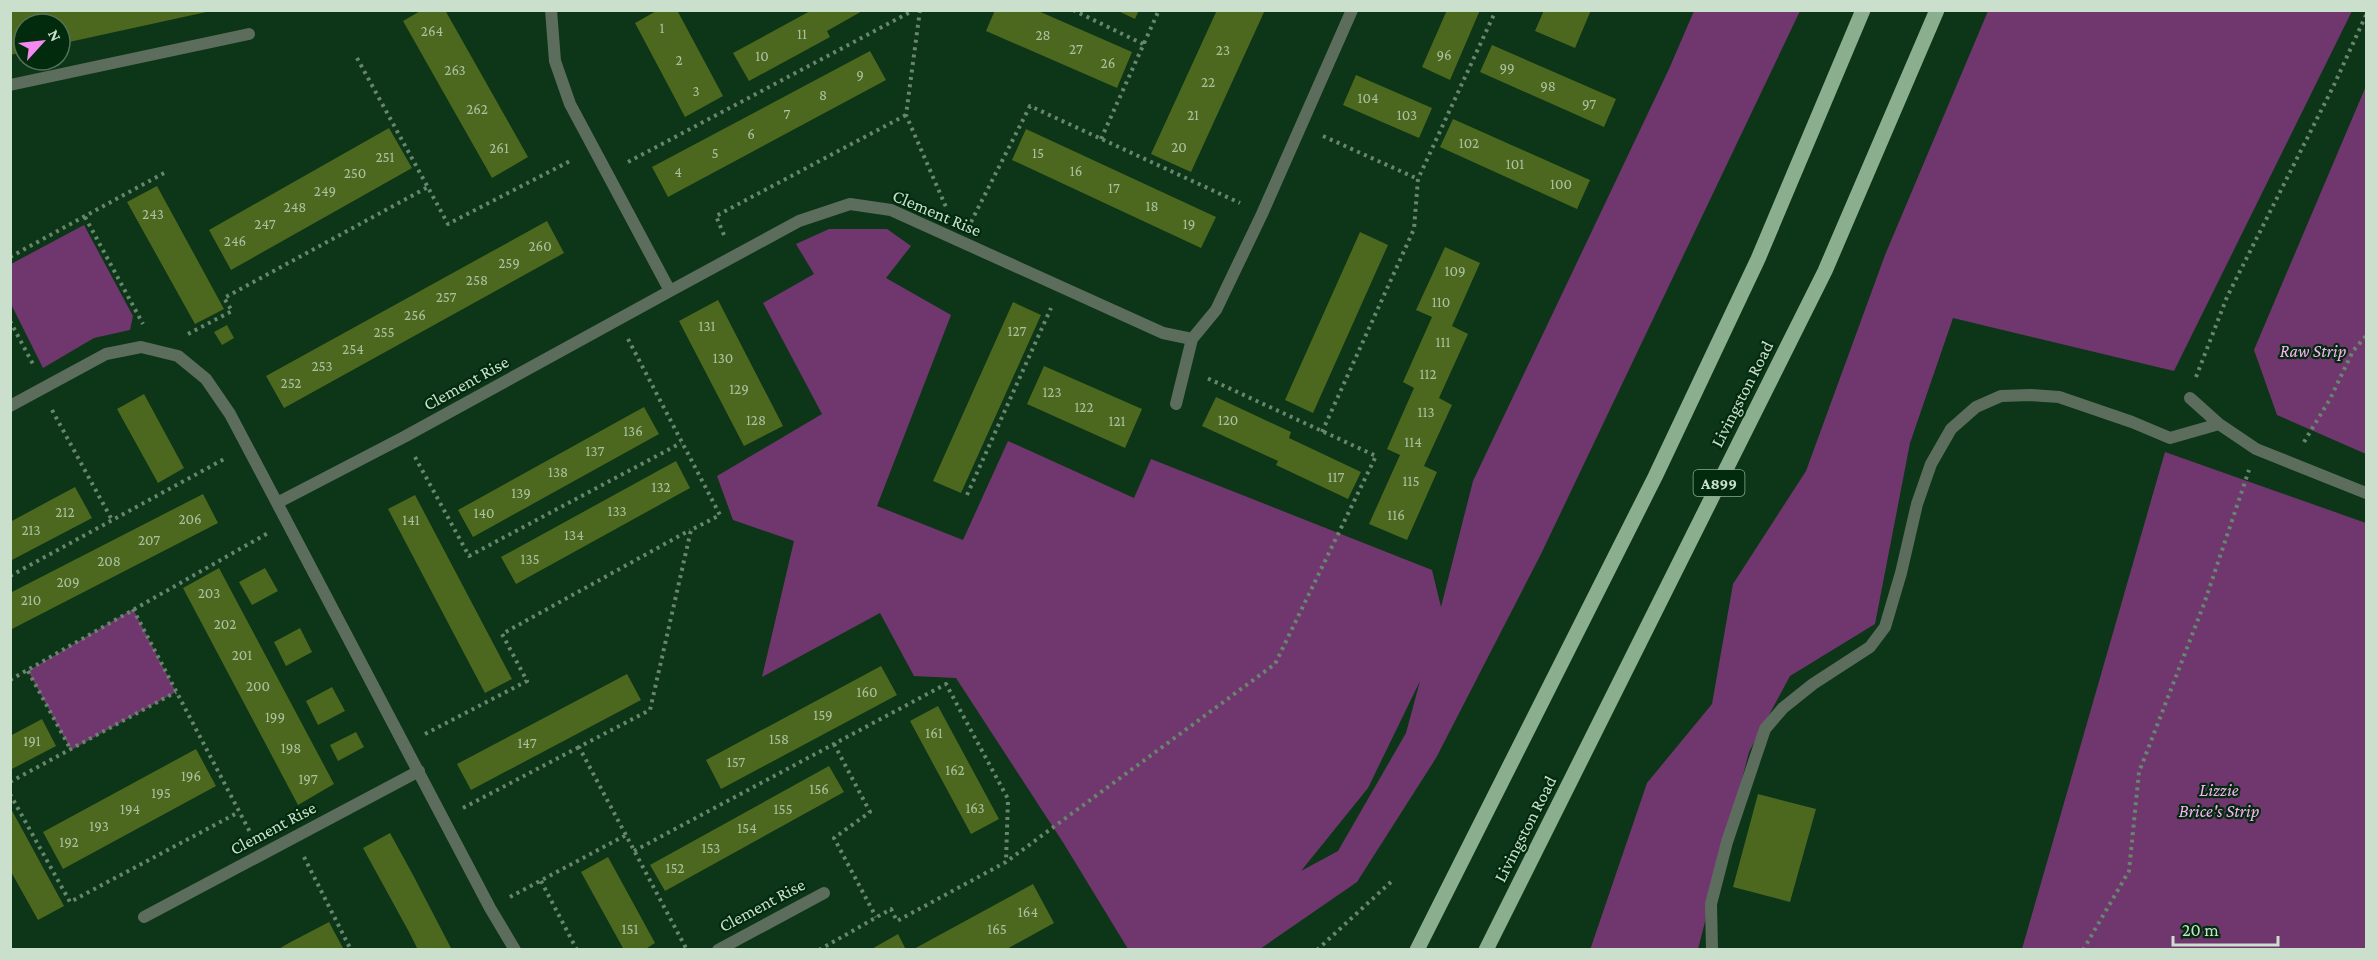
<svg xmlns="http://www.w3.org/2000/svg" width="2377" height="960" viewBox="0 0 2377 960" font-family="'Crimson Pro',serif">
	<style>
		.green { fill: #70376f; fill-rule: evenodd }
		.building { fill: #4c681f }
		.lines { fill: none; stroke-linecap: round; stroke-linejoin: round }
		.path { stroke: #67866d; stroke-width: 4; stroke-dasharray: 3 4.5; stroke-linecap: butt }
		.service { stroke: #5c6d5e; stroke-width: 12 }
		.minor { stroke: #5c6d5e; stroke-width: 12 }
		.primary { stroke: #8bae8f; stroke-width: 15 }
		.labels { text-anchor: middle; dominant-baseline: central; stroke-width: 4.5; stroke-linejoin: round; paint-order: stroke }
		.number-label { font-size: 15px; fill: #aac2a1 }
		.shield { fill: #022b0d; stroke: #8eaa93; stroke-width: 1.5 }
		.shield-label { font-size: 16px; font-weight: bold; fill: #cae0cc }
		.street-label { font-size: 18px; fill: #cae0cc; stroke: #022b0d }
		.park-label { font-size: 18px; font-style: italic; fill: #fdb0f9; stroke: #022b0d }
	</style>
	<rect width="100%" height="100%" fill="#0d3517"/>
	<path class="green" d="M1694,11h106l-259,543 -105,204 -79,124 -97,67h-132l-64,-105 -108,-166 -42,-2 -34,-63 -118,64 32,-136 -61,-21 -16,-44 105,-62 -59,-111 51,-29 -18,-30 33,-15h58l24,17 -25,32 65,37 -74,191 86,34 45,-99 126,57 17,-39 281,111 9,37 32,-126 196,-412zM1420,681l-14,52 -68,118 -37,20 67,-83z
		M1988,11h364l-178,360 -221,-53 -43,125 -35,181 -85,52 -41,76 -51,197 -108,1 57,-167 65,-79 21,-120 73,-113 79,-216z
		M2366,86v368l-89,-39 -23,-65z
		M84,225l49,91 -3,14 -36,8 -51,30 -32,-64v-40z
		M2165,452l201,71v426h-344z
		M133,609l43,83 -105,58 -43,-79z"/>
	<path class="building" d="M10,10h201v1l-151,33v-20h-36v28l-14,3z
		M422,10h23l83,147 -36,21 -89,-157z
		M658,10h19l46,86 -38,21 -50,-94z
		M812,10h52l-37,21 3,6 -81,44 -16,-28z
		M995,10h41l96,42 -15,36 -131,-57z
		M1116,10h23l-4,9z
		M1217,10h48l-74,162 -40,-18z
		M1447,10h33l-30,70 -28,-13z
		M1544,10h47l-16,38 -40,-17z
		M1492,45l124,54 -12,28 -124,-55z
		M870,51l16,29 -218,117 -16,-30z
		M1356,75l76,33 -13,30 -76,-33z
		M1453,119l137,61 -13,29 -137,-62z
		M389,128l23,40 -181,102 -22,-40z
		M1026,129l190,88 -15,31 -189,-88z
		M157,186l67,123 -29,15 -68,-122z
		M547,221l17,32 -280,155 -18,-32z
		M1360,232l28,13 -75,168 -28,-13z
		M1445,247l35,16 -28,63 16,8 -29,64 13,7 -28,61 13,6 -30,68 -38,-16 31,-69 -13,-6 27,-61 -11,-6 29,-65 -16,-7z
		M718,300l65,126 -39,20 -65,-125z
		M1013,302l28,13 -80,178 -28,-12z
		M227,325l7,13 -12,7 -8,-13z
		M1044,366l98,43 -17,39 -98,-44z
		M144,394l40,74 -26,15 -41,-74z
		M1216,397l75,35 -2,6 72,34 -13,27 -72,-34 2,-4 -76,-35z
		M644,407l15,27 -186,103 -15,-27z
		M676,461l14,27 -174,96 -15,-27z
		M75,487l17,31 -82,43v-39z
		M203,494l15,29 -208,107v-37z
		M415,495l97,184 -27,14 -97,-184z
		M219,568l115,216 -36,21 -115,-217z
		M265,568l13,23 -26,14 -13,-23z
		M300,628l12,24 -26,14 -12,-24z
		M881,666l16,29 -176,94 -15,-29z
		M627,674l14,26 -170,90 -14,-26z
		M332,687l13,24 -27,14 -12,-24z
		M938,706l61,113 -28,15 -61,-113z
		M42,719l14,27 -46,24v-34z
		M356,732l8,15 -26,14 -8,-16z
		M196,749l20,37 -153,83 -20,-37z
		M829,766l15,26 -179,99 -15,-26z
		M1758,794l58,15 -26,93 -57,-15z
		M10,807l54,99 -26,14 -28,-50z
		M390,833l23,42 39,75h-34l-9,-18 -46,-84z
		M608,857l47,86 -11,7h-20l-43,-78z
		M1033,884l21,39 -49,27h-93z
		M329,922l15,28h-67l10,-6z
		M898,934l8,16h-36z"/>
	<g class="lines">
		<path class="path" d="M920,10l-14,105 40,92
			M1073,10l70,34
			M357,58l91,166 124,-64
			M1323,136l95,43
			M1101,139l58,-129
			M628,162l286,-152
			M85,217l58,107
			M971,222l59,-116 210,97
			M724,235l-8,-19 190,-101
			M10,257l154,-84
			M10,321l24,45
			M188,334l44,-23 -8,-13 204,-111
			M628,339l92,176 -29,15 -41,180 -71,37 108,203
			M2196,377l31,-80 107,-212 32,-70
			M52,410l60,110
			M1322,432l92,-203 4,-50 78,-169
			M2304,442l26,-43 23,-48 13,-15
			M415,457l54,99 212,-113
			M967,495l84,-187
			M10,576l216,-118
			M133,609l118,225
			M28,671l43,79
			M10,680l258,-147
			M425,734l102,-53 -25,-47 188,-104
			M834,744l36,68 -36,26 42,79
			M10,782l166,-90
			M10,794l60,108 169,-90
			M463,808l116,-61
			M634,851l312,-167 62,115 -2,62
			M304,857l47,93
			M541,881l36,69
			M510,897l116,-62
			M371,950h3
			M819,950l72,-41 6,12 109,-59 269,-198 101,-208 -169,-78
			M1317,950l76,-70
			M2083,950l46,-79 10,-99 65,-168 45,-134"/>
		<path class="service" d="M10,85l239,-51
			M2190,398l29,26 37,25 110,44
			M1712,950l-1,-46 16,-62 38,-113 18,-21 30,-24 57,-37 15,-20 16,-54 16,-69 14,-40 20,-35 25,-22 25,-11 29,-1 29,2 73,25 38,16 49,-14"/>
		<path class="minor" d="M551,10l4,51 15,43 100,187 129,-70 51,-17 41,6 272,123 29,6 24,-29 46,-96 90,-204
			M1176,404l16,-65
			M10,406l96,-52 35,-7 37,9 28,23 24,35 47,89
			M144,917l275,-146
			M515,950l-25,-42 -213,-405 127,-66 266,-146
			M718,950l106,-57"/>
		<path class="primary" d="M1417,950l238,-473 103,-218 105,-249
			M1486,950l339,-679 112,-261"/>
	</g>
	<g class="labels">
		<g class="number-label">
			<text x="662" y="28">1</text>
			<text x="432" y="31">264</text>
			<text x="802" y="34">11</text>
			<text x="1043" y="35">28</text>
			<text x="1076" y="49">27</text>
			<text x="1223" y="50">23</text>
			<text x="1444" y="55">96</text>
			<text x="762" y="56">10</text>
			<text x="679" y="60">2</text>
			<text x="1108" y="63">26</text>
			<text x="1507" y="68">99</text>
			<text x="455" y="70">263</text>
			<text x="860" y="75">9</text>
			<text x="1208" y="82">22</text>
			<text x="1548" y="86">98</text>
			<text x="696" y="91">3</text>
			<text x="823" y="95">8</text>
			<text x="1368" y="98">104</text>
			<text x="1589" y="104">97</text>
			<text x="477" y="109">262</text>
			<text x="787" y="114">7</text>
			<text x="1193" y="115">21</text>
			<text x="1407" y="115">103</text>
			<text x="751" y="134">6</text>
			<text x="1469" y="143">102</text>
			<text x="1179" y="147">20</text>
			<text x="499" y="148">261</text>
			<text x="715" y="153">5</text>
			<text x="1038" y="153">15</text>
			<text x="385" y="157">251</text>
			<text x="1515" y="164">101</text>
			<text x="1076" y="171">16</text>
			<text x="678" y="172">4</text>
			<text x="355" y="173">250</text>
			<text x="1561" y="184">100</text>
			<text x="1114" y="188">17</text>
			<text x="325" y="191">249</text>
			<text x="1152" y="206">18</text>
			<text x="295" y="207">248</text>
			<text x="153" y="214">243</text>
			<text x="265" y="224">247</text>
			<text x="1189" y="224">19</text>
			<text x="235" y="241">246</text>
			<text x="540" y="246">260</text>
			<text x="509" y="263">259</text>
			<text x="1455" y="271">109</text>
			<text x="477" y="280">258</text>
			<text x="446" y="297">257</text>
			<text x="1441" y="302">110</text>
			<text x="415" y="315">256</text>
			<text x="707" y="326">131</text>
			<text x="1017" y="331">127</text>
			<text x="384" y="332">255</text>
			<text x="1443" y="342">111</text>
			<text x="353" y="349">254</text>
			<text x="723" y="358">130</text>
			<text x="322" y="366">253</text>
			<text x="1428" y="374">112</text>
			<text x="291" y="383">252</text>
			<text x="739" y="389">129</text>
			<text x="1052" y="392">123</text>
			<text x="1084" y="407">122</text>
			<text x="1426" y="412">113</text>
			<text x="756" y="420">128</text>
			<text x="1228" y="420">120</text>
			<text x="1117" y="421">121</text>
			<text x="633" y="431">136</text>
			<text x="1413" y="442">114</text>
			<text x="595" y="451">137</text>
			<text x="558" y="472">138</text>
			<text x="1336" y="477">117</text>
			<text x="1411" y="481">115</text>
			<text x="661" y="487">132</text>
			<text x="521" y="493">139</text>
			<text x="617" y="511">133</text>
			<text x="65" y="512">212</text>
			<text x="484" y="513">140</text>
			<text x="1396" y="515">116</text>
			<text x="190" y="519">206</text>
			<text x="411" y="520">141</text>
			<text x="31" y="530">213</text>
			<text x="574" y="535">134</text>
			<text x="149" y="540">207</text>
			<text x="530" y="559">135</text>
			<text x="109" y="561">208</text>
			<text x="68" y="582">209</text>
			<text x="209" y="593">203</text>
			<text x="31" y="600">210</text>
			<text x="225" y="624">202</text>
			<text x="242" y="655">201</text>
			<text x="258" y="686">200</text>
			<text x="867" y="692">160</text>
			<text x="823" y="715">159</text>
			<text x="275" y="717">199</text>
			<text x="934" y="733">161</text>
			<text x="779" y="739">158</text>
			<text x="32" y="741">191</text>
			<text x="527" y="743">147</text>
			<text x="291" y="748">198</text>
			<text x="736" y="762">157</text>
			<text x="955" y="770">162</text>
			<text x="191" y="776">196</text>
			<text x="308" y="779">197</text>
			<text x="819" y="789">156</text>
			<text x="161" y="793">195</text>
			<text x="975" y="808">163</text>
			<text x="130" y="809">194</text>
			<text x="783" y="809">155</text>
			<text x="99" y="826">193</text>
			<text x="747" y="828">154</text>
			<text x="69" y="842">192</text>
			<text x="711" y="848">153</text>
			<text x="675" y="868">152</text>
			<text x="1028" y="912">164</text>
			<text x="630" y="929">151</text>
			<text x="997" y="929">165</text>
		</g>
		<rect class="shield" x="1693.5" y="470" width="51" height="26" rx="4.5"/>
		<g class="shield-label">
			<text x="1719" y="483">A899</text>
		</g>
		<g class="street-label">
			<text transform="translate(937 213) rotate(23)">Clement Rise</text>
			<text transform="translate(466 383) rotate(-29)">Clement Rise</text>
			<text transform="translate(1742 394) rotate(-63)">Livingston Road</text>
			<text transform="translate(273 828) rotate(-28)">Clement Rise</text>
			<text transform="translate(1525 829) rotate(-63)">Livingston Road</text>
			<text transform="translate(762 905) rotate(-28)">Clement Rise</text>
		</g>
		<g class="park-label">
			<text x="2313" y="351">Raw Strip</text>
			<text x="2219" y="790">Lizzie<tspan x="2219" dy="21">Brice's Strip</tspan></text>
		</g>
	</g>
	<rect width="2377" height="960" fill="none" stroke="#cae0cc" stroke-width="24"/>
	<g transform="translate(42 42) rotate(63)"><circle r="28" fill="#022b0d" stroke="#527359" stroke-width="1.5"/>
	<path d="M0-4.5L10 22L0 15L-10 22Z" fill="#f389f1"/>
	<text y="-9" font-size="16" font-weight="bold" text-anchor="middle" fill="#cae0cc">N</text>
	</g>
	<path d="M2173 936v9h105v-9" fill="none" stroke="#cae0cc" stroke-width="3"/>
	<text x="2182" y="936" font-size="18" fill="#cae0cc" stroke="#022b0d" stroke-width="4.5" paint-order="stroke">20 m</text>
</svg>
